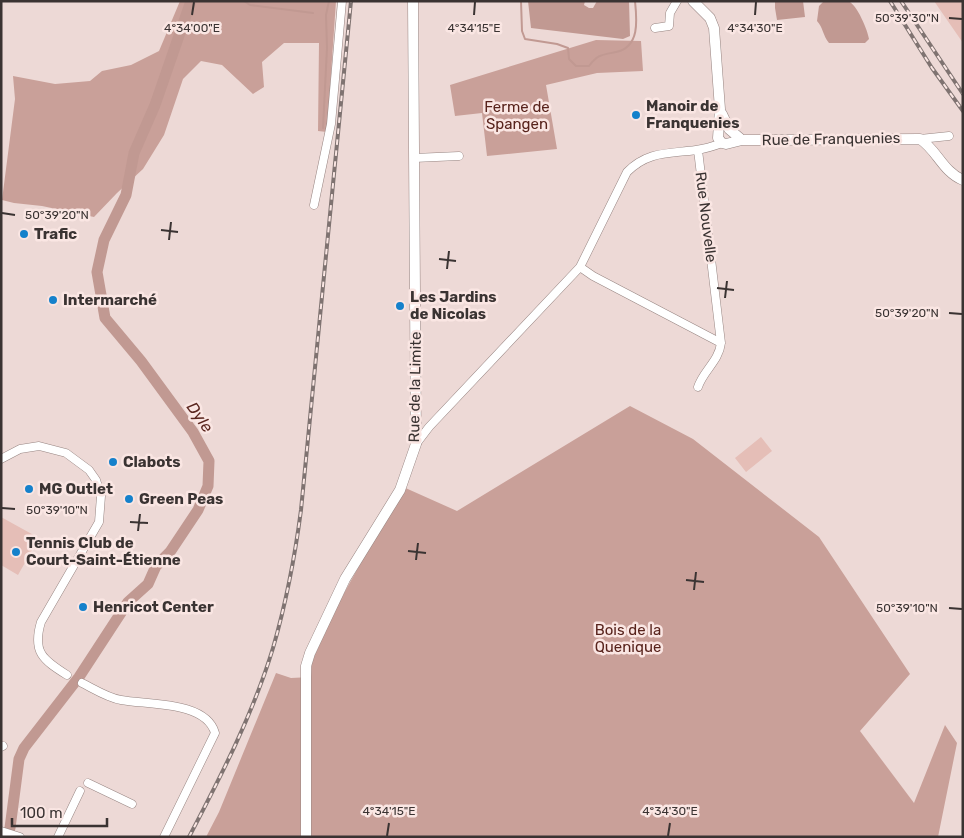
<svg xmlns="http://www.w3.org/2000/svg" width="964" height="838" viewBox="0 0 964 838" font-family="Rubik,sans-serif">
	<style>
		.green { fill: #e5beb7 }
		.forest { fill: #c9a099 }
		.water { fill: #c19992 }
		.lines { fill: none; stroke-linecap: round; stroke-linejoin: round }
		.stream { stroke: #c19992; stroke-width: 2 }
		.river { stroke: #c19992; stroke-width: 11 }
		.street-casing { stroke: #978582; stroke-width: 9 }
		.secondary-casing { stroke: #978582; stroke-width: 11 }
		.street { stroke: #fff; stroke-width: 8 }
		.secondary { stroke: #fff; stroke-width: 10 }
		.rail-casing { stroke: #7f7371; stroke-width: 4 }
		.rail { stroke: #fae6e3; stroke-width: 2; stroke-dasharray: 5.5; stroke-linecap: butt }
		.ticks { fill: none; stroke: #3a3332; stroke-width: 2 }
		.poi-dot { fill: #1581cb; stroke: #fae6e3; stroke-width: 2 }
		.labels { text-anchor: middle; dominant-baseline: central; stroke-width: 5; stroke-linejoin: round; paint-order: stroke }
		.poi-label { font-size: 15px; font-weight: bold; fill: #3a3332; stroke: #fae6e3; text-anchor: start }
		.park-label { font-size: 15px; fill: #58231c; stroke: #fae6e3 }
		.street-label { font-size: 15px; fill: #3a3332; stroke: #fae6e3 }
		.water-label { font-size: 16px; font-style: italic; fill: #5a251e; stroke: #fae6e3 }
		.ticks-label { font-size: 12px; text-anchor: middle; fill: #3a3332; stroke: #fae6e3; stroke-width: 5; stroke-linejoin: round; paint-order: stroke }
	</style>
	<rect width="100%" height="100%" fill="#edd9d6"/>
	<path class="green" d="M934,1h29v42z
		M761,437l11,14 -26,21 -11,-14z
		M1,517l38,21 -21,37 -17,-10z"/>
	<path class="forest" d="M180,1h156l-9,131 -9,-1 1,-88h-35l-22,19 2,25 -11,7 -31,-29 -21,-4 -18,18 -19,56 -21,34 -26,24 -23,24 -52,-11 -28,-3 -12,-3 13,-101 -2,-23 42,8 35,-3 12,-10 29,-6 28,-14z
		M596,40l45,1 2,30 -46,2 -51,12 11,64 -70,7 -5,-43 -27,3 -5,-31z
		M630,406l63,33 126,98 91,137 -50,57 54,72 31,-78 12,18 -19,94h-732l13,-25 57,-139 15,5 20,-1 1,-16 26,-57 40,-72 23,-46 56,25z"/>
	<path class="water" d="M528,1h57l-1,4 5,3h4l4,-7h32l1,35 -7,3 -92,-11z
		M775,1h28l2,16 -28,3 -2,-12z
		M824,1c7,0 17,-1 24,0 9,3 20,30 21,38l-4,4h-36c-6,-7 -6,-16 -12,-22l2,-15z"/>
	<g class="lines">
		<path class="stream" d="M244,1l6,4 63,8
			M521,1l1,30 3,8 32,5 11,4 1,11 7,7h13c9,-12 13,-11 27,-14 24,-5 21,-32 19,-51
			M323,128l4,-80 -1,-33 3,-14"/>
		<path class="river" d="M10,828l9,-69 5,-11 55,-71 49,-75 20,-18 8,-18 14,-14 28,-42 10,-24 1,-25 -16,-29 -52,-71 -36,-43 -8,-46 7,-32 22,-45 8,-42 21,-48 36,-104"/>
		<defs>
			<path id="street" d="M655,28l14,-2 1,-13 7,-12
				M920,139l29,-3
				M414,158l45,-2
				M314,205l17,-81 11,-123
				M580,267l13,9 128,67
				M698,387c5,-16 21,-26 23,-44l-23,-193
				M416,444l13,-17 151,-160 47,-95c21,-21 41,-18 69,-22 8,-1 18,-4 26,-7
				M1,459l19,-10 19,-3 27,7 23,17 7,10 5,16 -2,26 -58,100c-9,30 2,38 26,53
				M82,683c12,6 26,15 39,17 27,5 85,1 94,33l-51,104
				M1,747l2,-1
				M88,783l44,21
				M1,831l19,6
				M58,837l22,-46"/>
			<path id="secondary" d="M693,1l17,17 4,10 6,81 -2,29 4,5 4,1 16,-4 178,-1c17,11 23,33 43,41
				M722,114l7,15 13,11
				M306,837v-171l4,-13 35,-74 55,-89 16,-46 -3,-443"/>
		</defs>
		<use href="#street" class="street-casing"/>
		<use href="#secondary" class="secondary-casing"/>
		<use href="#street" class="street"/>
		<use href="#secondary" class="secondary"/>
		<defs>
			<path id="rail" d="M890,1l42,67 31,43
				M901,1l62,93
				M189,837c32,-61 64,-123 84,-189 13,-45 22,-92 28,-138l50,-509"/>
		</defs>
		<use href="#rail" class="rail-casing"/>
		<use href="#rail" class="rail"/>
	</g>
	<path class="ticks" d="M192,15l2,-13M474,15l1,-13M755,15l1,-13M949,18l13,1M2,213l13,2M161,230l17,2M169,240l2,-18M439,259l17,2M447,269l2,-18M717,288l17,2M725,298l2,-17M949,313l13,1M2,508l13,1M130,522l18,1M138,531l2,-17M408,551l18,2M416,560l2,-17M686,580l18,2M694,590l2,-18M949,608l13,1M387,836l2,-13M668,836l2,-13"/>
	<g class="poi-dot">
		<circle cx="636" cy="115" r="5"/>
		<circle cx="24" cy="234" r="5"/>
		<circle cx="53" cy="300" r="5"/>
		<circle cx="400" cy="306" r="5"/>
		<circle cx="113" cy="462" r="5"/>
		<circle cx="29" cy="489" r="5"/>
		<circle cx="129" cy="499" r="5"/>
		<circle cx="16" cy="552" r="5"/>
		<circle cx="83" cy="607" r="5"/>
	</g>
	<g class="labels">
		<g class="poi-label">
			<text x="646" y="106">Manoir de<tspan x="646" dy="17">Franquenies</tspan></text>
			<text x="34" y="234">Trafic</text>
			<text x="410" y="297">Les Jardins<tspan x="410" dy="17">de Nicolas</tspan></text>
			<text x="63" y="300">Intermarché</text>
			<text x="123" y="462">Clabots</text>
			<text x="39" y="489">MG Outlet</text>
			<text x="139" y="499">Green Peas</text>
			<text x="26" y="543">Tennis Club de<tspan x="26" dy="17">Court-Saint-Étienne</tspan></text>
			<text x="93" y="607">Henricot Center</text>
		</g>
		<g class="park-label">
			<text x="517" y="107">Ferme de<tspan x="517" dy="17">Spangen</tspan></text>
			<text x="628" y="630">Bois de la<tspan x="628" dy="17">Quenique</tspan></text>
		</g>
		<g class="street-label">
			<text transform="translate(831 139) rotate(-1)">Rue de Franquenies</text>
			<text transform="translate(706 217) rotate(83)">Rue Nouvelle</text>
			<text transform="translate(415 387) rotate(-89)">Rue de la Limite</text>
		</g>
		<g class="water-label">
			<text transform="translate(200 417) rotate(55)">Dyle</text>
		</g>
	</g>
	<g class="ticks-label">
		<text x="907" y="22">50°39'30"N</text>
		<text x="192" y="32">4°34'00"E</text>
		<text x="474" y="32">4°34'15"E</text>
		<text x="755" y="32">4°34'30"E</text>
		<text x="57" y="219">50°39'20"N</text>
		<text x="907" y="317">50°39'20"N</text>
		<text x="57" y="514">50°39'10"N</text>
		<text x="907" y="612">50°39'10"N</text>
		<text x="389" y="815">4°34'15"E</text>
		<text x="670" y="815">4°34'30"E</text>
	</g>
	<rect width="964" height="838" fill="none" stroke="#3a3332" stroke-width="5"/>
	<path d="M12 818v8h95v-8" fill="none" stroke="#3a3332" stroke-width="2.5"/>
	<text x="20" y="818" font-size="15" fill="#3a3332" stroke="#fae6e3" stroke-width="4" paint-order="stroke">100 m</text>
</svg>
